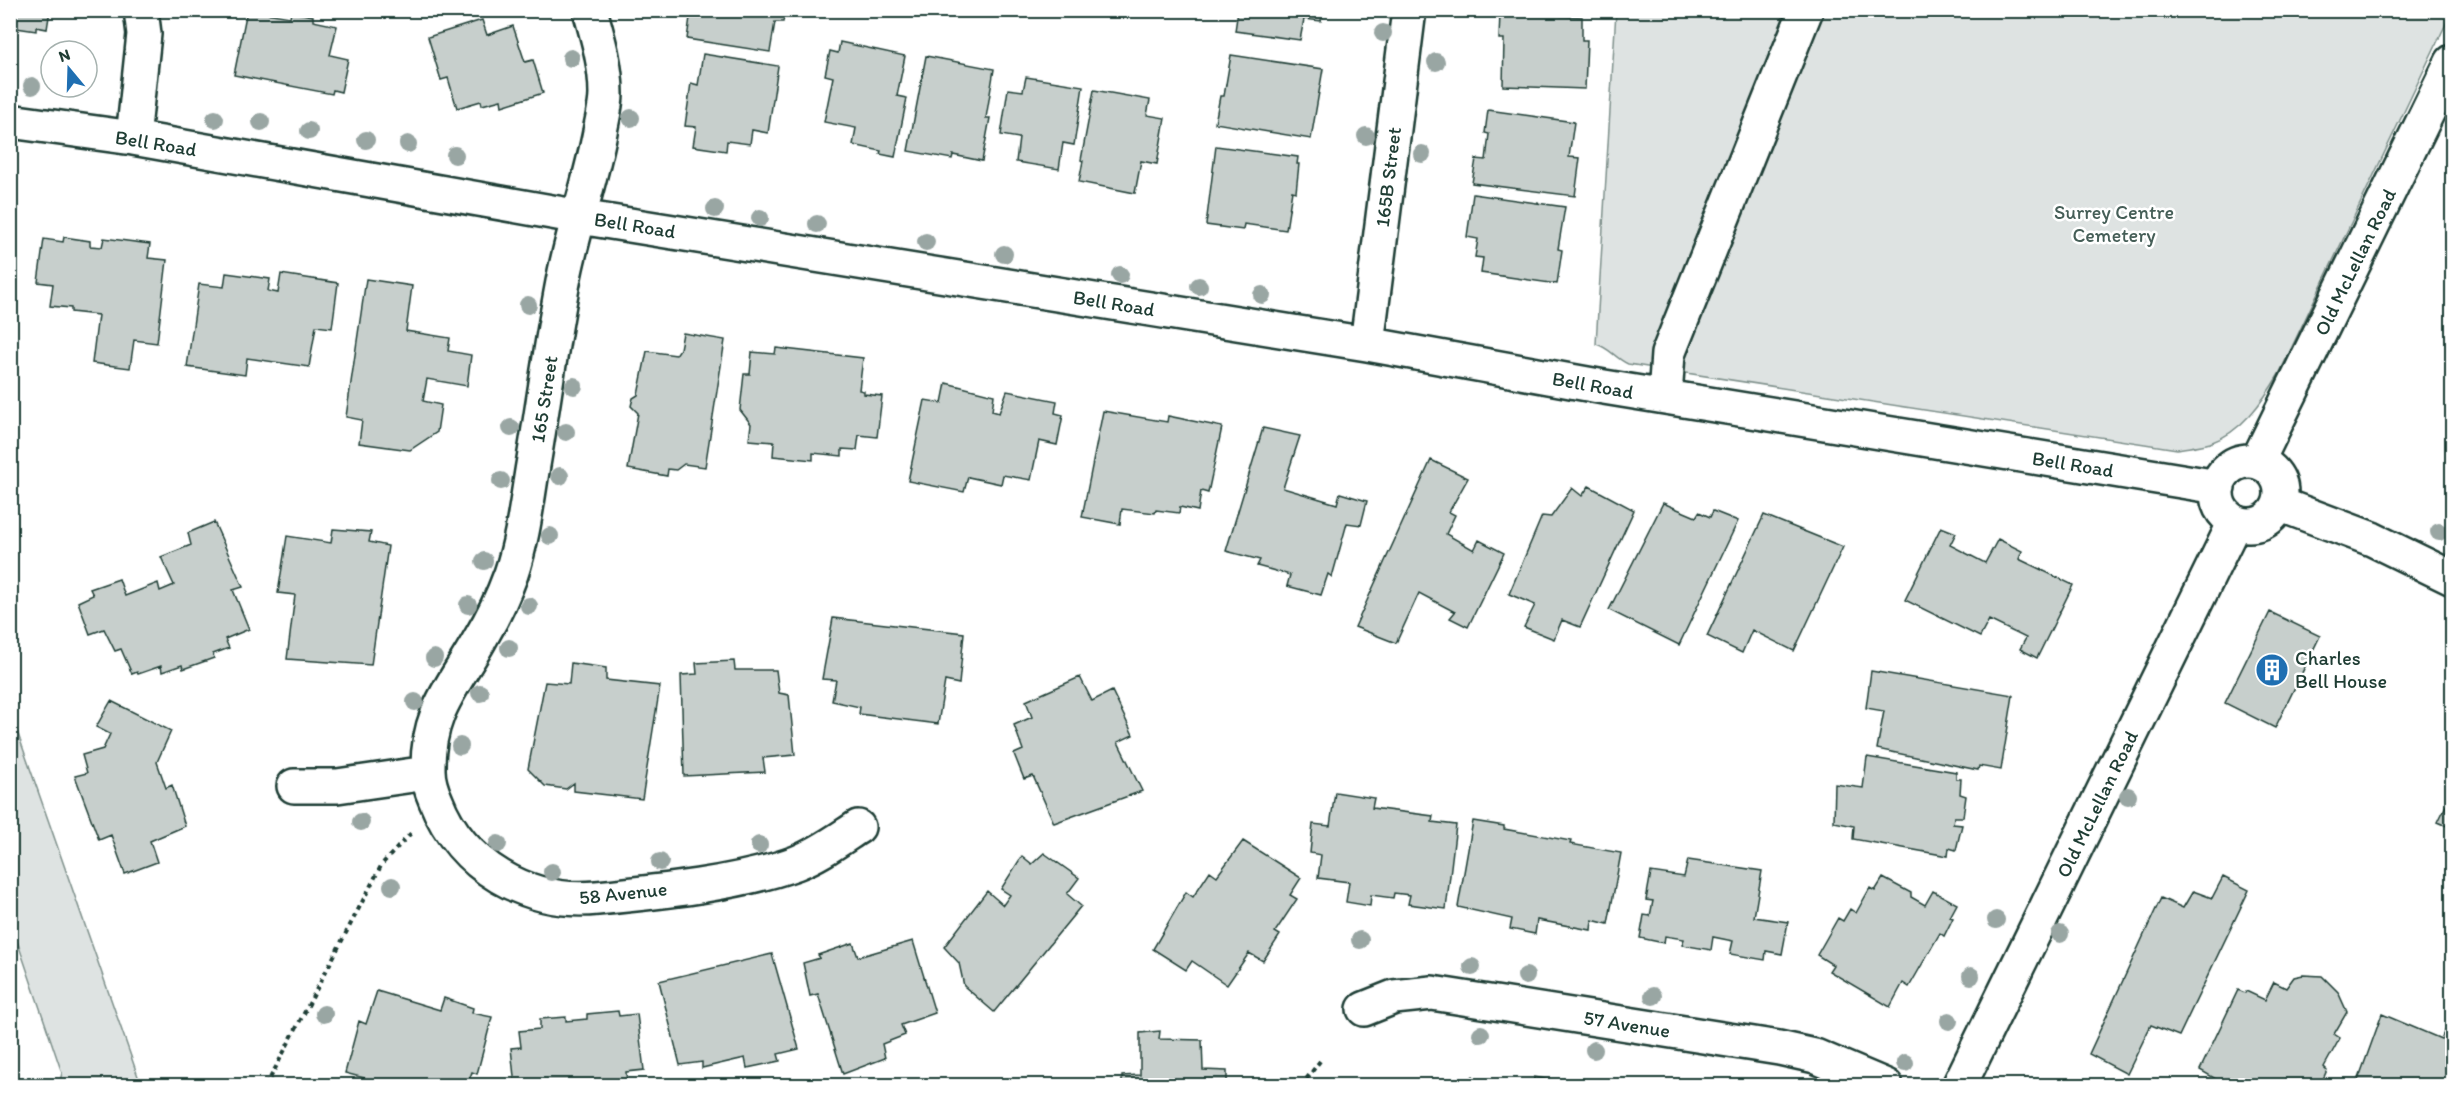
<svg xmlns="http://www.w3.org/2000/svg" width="2463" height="1096" viewBox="0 0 2463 1096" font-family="Itim,sans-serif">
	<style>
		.green { fill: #dee3e2; stroke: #7e908b; stroke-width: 1.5 }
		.building { fill: #c7cfcc; stroke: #1f3d34; stroke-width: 1.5 }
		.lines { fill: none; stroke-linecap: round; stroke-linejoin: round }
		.minor-casing { stroke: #1f3d34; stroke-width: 38 }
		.path { stroke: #1f3d34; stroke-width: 4; stroke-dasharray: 4.5 4.5; stroke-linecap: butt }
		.minor { stroke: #fff; stroke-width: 33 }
		.tree { fill: #99a6a3 }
		.labels { text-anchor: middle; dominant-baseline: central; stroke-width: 5; stroke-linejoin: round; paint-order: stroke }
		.street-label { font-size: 20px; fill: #1f3d34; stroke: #fff }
		.park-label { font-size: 20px; fill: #455e57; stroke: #fff }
		.poi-label { font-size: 20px; fill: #1f3d34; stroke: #fff; text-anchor: start }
	</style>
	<rect width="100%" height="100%" fill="#fff"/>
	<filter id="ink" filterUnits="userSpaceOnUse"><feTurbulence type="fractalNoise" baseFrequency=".0167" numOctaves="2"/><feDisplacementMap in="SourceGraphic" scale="12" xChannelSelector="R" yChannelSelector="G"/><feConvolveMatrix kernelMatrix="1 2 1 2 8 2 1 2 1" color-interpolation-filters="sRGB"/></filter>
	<g filter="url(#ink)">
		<path class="green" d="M1616,11h836l-173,363c-16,27 -37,58 -69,69 -10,3 -22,4 -33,6l-549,-85c-13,-6 -18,-16 -32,-20z
			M11,714l130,371h-82l3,-12 -51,-150z"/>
		<path class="building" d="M10,10h40l-3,19 -11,-2v4l-26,-4z
			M247,10l43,7 1,-5 22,4v5l24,5 -7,29 18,4 -7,33 -8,-2 -1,4 -98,-19z
			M691,10h94l-2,12h-8l-5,30 -83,-13z
			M1238,10h85l-2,11 -17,-2 -4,21 -65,-9z
			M1524,10h38l-1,6 21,1v23h5l-2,49 -82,-3 1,-47h-5l1,-26 24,1z
			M482,20l5,15 26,-9 12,36 8,-2 10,33 -41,13 -1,-6 -19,5 -1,-4 -24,7 -9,-30 -7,2 -13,-43z
			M840,42l65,14 -8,40 10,2 -12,59 -15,-3 1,-3 -28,-6 3,-17 -32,-6 9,-45 -8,-2 5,-24 8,2z
			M703,54l75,12 -10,67 -16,-3 -2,14 -23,-3 -1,10 -33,-5 3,-19 -11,-1 6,-43 7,2z
			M1231,55l92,14 -12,70 -96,-16 5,-27h4z
			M926,56l68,13 -8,49h4l-8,43 -29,-6 -1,4 -44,-8z
			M1026,77l57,9 -9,59 -11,-2 -4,26 -43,-7 3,-24 -18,-3 7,-46 15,2z
			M1094,90l56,10 -3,15 18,3 -8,46 -16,-3 -6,32 -56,-11 4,-21 -2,-1z
			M1488,110l86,12 -5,35 11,1 -5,38 -103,-13 4,-24 10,1 3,-26 -4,-1z
			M1216,146l82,11 -1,7h2l-3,28 -4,-1 -6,39 -42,-6 -1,6 -37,-5z
			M1473,194l92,13 -7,42 4,1 -5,34 -76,-11 2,-15 -8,-1 3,-18 -11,-2z
			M64,237l26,4v5l12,1 2,-9 46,6 -2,14 19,2 -10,83 -23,-3 -4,28 -38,-5 6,-48 -27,-3v-4l-21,-2 3,-22 -15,-2 6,-43 19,3z
			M226,273l44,6 -2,12 10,2 3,-19 57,9 -6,45 -16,-2 -7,41 -62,-9 -2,17 -58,-8 12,-83 25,3z
			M366,279l46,7 -6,45 44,7 -2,13 23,4 -4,31 -40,-7 -4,22 18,4 -4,27 -27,18 -51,-7 3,-23 -16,-3z
			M683,333l42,7 -20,127 -21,-3 -8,6 -8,-1 -1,7 -39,-7 10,-56 -7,-7 2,-8 5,-3 9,-44 29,4 4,-6z
			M776,348l87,10 -4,32 5,1v3l18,2 -5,41 -18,-2 -2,15 -15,-1v7l-29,-3v7l-40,-4 1,-14 -25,-2 2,-16 -11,-14 4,-36h6l2,-22 23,2z
			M946,383l48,12 -2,16 7,2 8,-22 50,10 -2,12 8,2 -6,30 -18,-4 -8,39 -28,-5 -2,9 -33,-7 -4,15 -56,-11 17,-81 17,3z
			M1103,411l64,11 1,-6 54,11 -14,66 -7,-2 -3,20 -18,-4 -1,6 -23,-3 -1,3 -33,-4 -2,15 -38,-7z
			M1263,428l37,8 -17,52 54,16 3,-11 27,8 -6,24 -14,-2 -15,54 -4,-3 -7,21 -34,-9 3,-11 -33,-9 3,-6 -34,-9z
			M1431,460l37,18 -19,34 6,3 -9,19 28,16 5,-10 25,13 -36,74 -18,-9 5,-6 -36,-19 -23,50 -41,-16z
			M1589,486l45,24 -54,117 -18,-7 -8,19 -30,-12 11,-22 -26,-11 33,-78 9,1 21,-29 10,8z
			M1663,503l33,14 3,-5 11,5 3,-6 25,10 -59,124 -70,-35z
			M1764,515l79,32 -49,104 -42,-21 -10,23 -35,-17z
			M214,522l29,65 -10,3 16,39 -24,10 4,9 -16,6 1,4 -31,11 -1,-4 -20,7 -1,-6 -23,8 -1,-2 -5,2 -11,-25 -6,2 -11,-22 -14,5 -12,-32 15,-7 -3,-6 29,-10 6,17 33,-13 2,8 14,-6 -13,-28 30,-12 -3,-12z
			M1941,527l15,6 -6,12 35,18 13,-24 24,12 -3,8 54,26 -36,73 -17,-9 6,-11 -37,-18 -9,17 -75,-37z
			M333,529l38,3 -2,10 19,4 -17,119 -84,-6 8,-64 -17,-2 9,-57 44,7z
			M2270,612l50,24 -45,92 -50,-25z
			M833,618l131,15 -5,51 -14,-3 -7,43 -79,-10 1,-7 -28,-6 4,-21 -14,-1z
			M734,661l1,9h41l3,23 10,2 6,60 -32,3 2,14 -81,4 -3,-101 16,-1 -1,-11z
			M571,663l35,5v12l54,6 -18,113 -68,-8v-8l-8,6 -21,-3 -17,-17 17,-87 24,2z
			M1871,671l142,24 -12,75 -22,-4 -1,4 -101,-21 7,-38 -18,-3z
			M1080,677l12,24 20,-10 21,44 -15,7 24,49 -88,32 -21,-47 -9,3 -10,-25 9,-4 -9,-25 18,-8 -6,-16z
			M111,701l60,30 -14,31 9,26 6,-3 13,41 -35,15 7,21 -32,12 -14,-39 -12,5 -24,-64 12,-3 -5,-18 21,-6 7,-15 -14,-7z
			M1867,757l89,15v7h5l-1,15 6,2 -3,21h-9l-1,7 9,1 -6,25 -7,-2 -1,8 -95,-17 1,-13 -20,-4 1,-38 28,4z
			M1335,792l39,6 -2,10 61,8 -1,6 24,3 -10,84 -38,-5 2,-9 -16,-2 -1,5 -22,-3 -1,11 -24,-4 3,-20 -31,-4 3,-23 -11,-2 3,-29 17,2z
			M2452,793v35l-14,-6z
			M1473,821l31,5v3l67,12 -1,3 51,9 -13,71 -16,-4 -1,10 -54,-10 -2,14 -25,-5 2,-10 -54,-12z
			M1243,841l58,37 -11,17 7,4 -22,33 5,3 -17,26 -14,-8 -22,32 -35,-24 -6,9 -33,-21 33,-57 7,5 17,-26 7,5z
			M1044,853l35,25 -12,16 14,12 -87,106 -30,-26 -5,-23 -15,-16 43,-56 16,14 7,-10 -9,-6 21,-33 10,8z
			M1688,860l74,11 -8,46 34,5 -6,32 -16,-3 -1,9 -35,-6 3,-13 -20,-4 -2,13 -29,-5 2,-6 -19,-3 -1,7 -24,-5 4,-23 6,1 3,-15 -7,-1 5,-28 33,5z
			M2223,877l26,13 -70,146 -28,-11 -24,49 -38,-20 72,-156 22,10 10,-17 19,7z
			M1883,878l28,15v4l14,8 8,-14 24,13 -7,13 3,1 -9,18 -4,-3 -31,54 -6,-4 -13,24 -61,-36 4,-6 -16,-10 21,-37 5,3 7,-12 6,4 14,-25 5,3z
			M913,941l22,72 -34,12 4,10 -23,9 3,14 -42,16 -25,-80 -8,2 -7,-33 17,-5 -2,-3 35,-12 5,14z
			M772,954l27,95 -21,5 2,7 -33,7 -2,-10 -43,10v-6l-22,3 -21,-84z
			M2303,975l19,1 16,16 9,20 -13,22 6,4 -16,29 3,3 -7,16h-101l-5,-3 2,-4 -16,-9 38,-80 7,3 1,-2 19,9 9,-18 12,6 8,-11z
			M377,991l63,19 4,-12 29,10 -1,5 20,4 -15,57 -5,-2 -5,14h-29l-8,-3 -1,3h-58l1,-6 -27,-7 14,-52 7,3z
			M10,1010l7,19 -7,3z
			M618,1011l1,5 18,-2 7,56 -18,2 1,14h-112l-4,-38 10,-1 -2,-16 21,-2v-10l26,-2v4l21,-2v-5z
			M2382,1014l59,25 5,-11 6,2v56h-96z
			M1160,1031l-1,8 43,1 1,30 24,1v15h-105v-10l18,-1v-42z
			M1473,1076l8,10h-19z
			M1534,1077l34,6 -1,3h-34z"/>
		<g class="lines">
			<defs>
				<path id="minor" d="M590,10c8,28 16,55 16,84 0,12 -4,26 -6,38 -9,47 -25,93 -35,140 -13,64 -21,129 -32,193 -6,36 -10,74 -22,109 -8,22 -19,45 -31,65 -26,47 -53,72 -52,131 0,10 4,22 8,31 25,65 92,104 161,97 61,-6 142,-14 199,-35 23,-9 42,-23 62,-36
					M10,121l123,17 447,79 787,127 237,43 614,100
					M133,138l11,-104 -3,-24
					M1367,344l42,-334
					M1665,396l3,-42 138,-344
					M2217 493a32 32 0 1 1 64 0a32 32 0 1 1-64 0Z
					M2257,462l195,-400
					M2279,504l93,35 80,39
					M294,786h43l90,-13
					M1364,1009l30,-12 38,-4 347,55 36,8 71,30
					M1959,1086l276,-564"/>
			</defs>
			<use href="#minor" class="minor-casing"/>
			<path class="path" d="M266,1086l116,-222 29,-31
				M1301,1086l19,-25"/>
			<use href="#minor" class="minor"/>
		</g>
		<g class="tree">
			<circle cx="1383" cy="33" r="9"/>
			<circle cx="571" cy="58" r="9"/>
			<circle cx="1436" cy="62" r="9"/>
			<circle cx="32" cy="86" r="9"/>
			<circle cx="631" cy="118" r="9"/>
			<circle cx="215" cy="119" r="9"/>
			<circle cx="261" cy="122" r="9"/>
			<circle cx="309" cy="131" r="9"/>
			<circle cx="1366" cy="136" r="9"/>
			<circle cx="366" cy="140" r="9"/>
			<circle cx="408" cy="144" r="9"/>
			<circle cx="1422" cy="154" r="9"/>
			<circle cx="455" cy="155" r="9"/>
			<circle cx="715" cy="209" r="9"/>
			<circle cx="760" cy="218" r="9"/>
			<circle cx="817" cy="224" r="9"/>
			<circle cx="926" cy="242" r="9"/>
			<circle cx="1004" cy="254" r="9"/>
			<circle cx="1120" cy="275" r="9"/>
			<circle cx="1199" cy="286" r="9"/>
			<circle cx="1262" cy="295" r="9"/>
			<circle cx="528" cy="305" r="9"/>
			<circle cx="574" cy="386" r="9"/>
			<circle cx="511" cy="428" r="9"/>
			<circle cx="566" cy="432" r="9"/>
			<circle cx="560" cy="476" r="9"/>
			<circle cx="501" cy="481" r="9"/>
			<circle cx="2439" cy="532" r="9"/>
			<circle cx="550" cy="536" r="9"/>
			<circle cx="484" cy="561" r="9"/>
			<circle cx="468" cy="605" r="9"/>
			<circle cx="529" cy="606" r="9"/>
			<circle cx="509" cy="648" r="9"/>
			<circle cx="434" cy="658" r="9"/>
			<circle cx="480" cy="693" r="9"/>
			<circle cx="415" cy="702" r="9"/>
			<circle cx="460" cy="746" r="9"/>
			<circle cx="2128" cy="796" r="9"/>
			<circle cx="361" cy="822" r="9"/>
			<circle cx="498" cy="844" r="9"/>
			<circle cx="759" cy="845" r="9"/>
			<circle cx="660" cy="862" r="9"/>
			<circle cx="552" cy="872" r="9"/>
			<circle cx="392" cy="886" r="9"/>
			<circle cx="1996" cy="920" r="9"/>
			<circle cx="2060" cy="934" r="9"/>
			<circle cx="1360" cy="940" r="9"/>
			<circle cx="1472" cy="967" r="9"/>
			<circle cx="1526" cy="976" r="9"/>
			<circle cx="1971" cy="976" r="9"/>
			<circle cx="1653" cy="996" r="9"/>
			<circle cx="324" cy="1014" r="9"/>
			<circle cx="1949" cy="1021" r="9"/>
			<circle cx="1481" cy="1034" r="9"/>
			<circle cx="1594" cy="1050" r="9"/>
			<circle cx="1905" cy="1063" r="9"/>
		</g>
	</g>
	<defs>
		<symbol id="building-disc" viewBox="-11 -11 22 22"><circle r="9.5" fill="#1f6fb2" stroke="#fff"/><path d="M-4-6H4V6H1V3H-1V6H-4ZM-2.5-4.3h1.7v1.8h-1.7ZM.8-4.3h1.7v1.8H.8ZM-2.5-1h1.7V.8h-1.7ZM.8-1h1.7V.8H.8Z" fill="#fff"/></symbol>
	</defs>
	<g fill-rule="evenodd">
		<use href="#building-disc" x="2253" y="651" width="38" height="38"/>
	</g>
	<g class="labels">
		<g class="street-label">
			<text transform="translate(156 143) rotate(9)">Bell Road</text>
			<text transform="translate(1388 177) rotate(-83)">165B Street</text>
			<text transform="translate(635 225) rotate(9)">Bell Road</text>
			<text transform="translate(2355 262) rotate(-64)">Old McLellan Road</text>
			<text transform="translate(1114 303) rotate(9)">Bell Road</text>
			<text transform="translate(1593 385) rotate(10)">Bell Road</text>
			<text transform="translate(544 399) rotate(-81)">165 Street</text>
			<text transform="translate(2073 464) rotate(9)">Bell Road</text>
			<text transform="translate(2097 804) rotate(-64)">Old McLellan Road</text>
			<text transform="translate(623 893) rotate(-6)">58 Avenue</text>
			<text transform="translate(1627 1024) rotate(9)">57 Avenue</text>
		</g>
		<g class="park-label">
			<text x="2114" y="212">Surrey Centre<tspan x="2114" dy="23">Cemetery</tspan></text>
		</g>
		<g class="poi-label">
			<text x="2295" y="658">Charles<tspan x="2295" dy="23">Bell House</tspan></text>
		</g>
	</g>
	<rect width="2463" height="1096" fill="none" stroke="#fff" stroke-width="36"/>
	<rect x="18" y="18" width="2427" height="1060" fill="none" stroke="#1f3d34" stroke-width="2" filter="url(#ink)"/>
	<g transform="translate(69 69) rotate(341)"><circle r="28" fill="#ffffff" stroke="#a5b1ae" stroke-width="1.5"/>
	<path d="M0-4.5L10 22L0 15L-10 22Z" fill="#1f6fb2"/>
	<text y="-9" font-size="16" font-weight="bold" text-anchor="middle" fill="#1f3d34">N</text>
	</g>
</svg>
